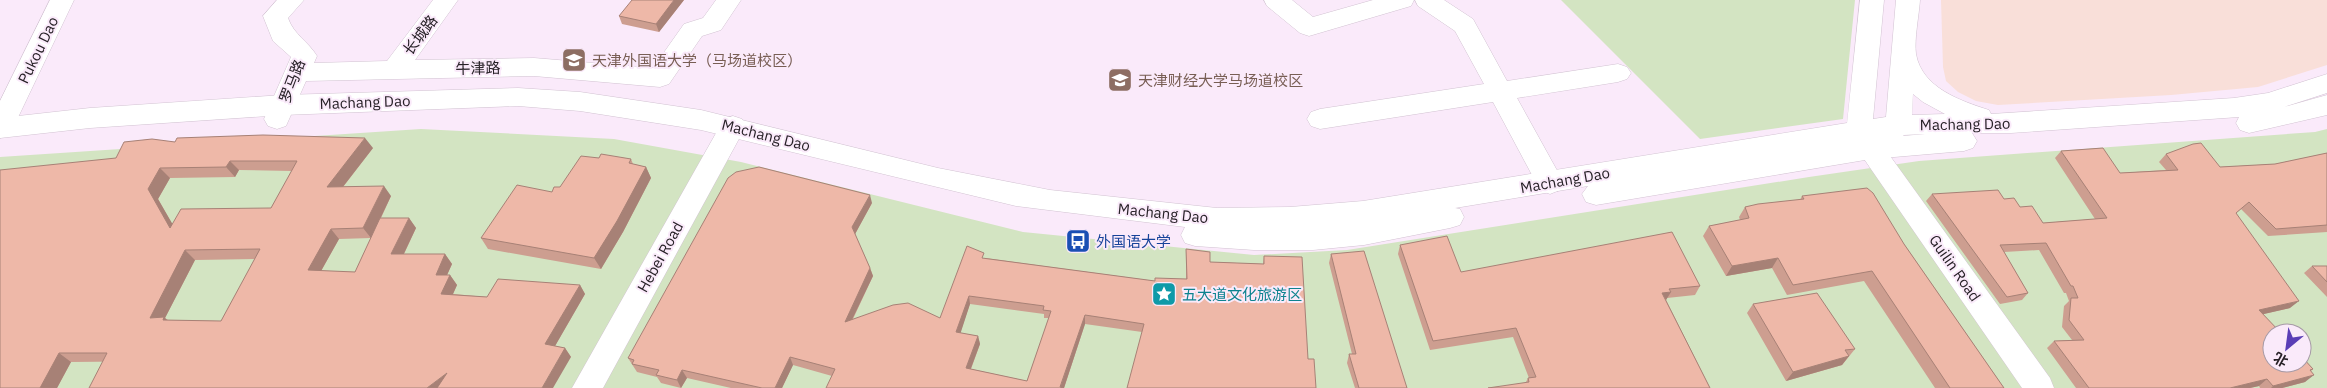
<svg xmlns="http://www.w3.org/2000/svg" width="2327" height="388" viewBox="0 0 2327 388" font-family="'IBM Plex Sans','Noto Sans SC',sans-serif">
	<style>
		.commercial { fill: #f9dfd9 }
		.green { fill: #d3e4c2; fill-rule: evenodd }
		.lines { fill: none; stroke-linecap: round; stroke-linejoin: round }
		.minor-casing { stroke: #d2c3d2; stroke-width: 1 }
		.tertiary-casing { stroke: #d2c3d2; stroke-width: 1 }
		.secondary-casing { stroke: #d2c3d2; stroke-width: 1 }
		.minor { fill: #fff; fill-rule: evenodd }
		.tertiary { fill: #fff; fill-rule: evenodd }
		.secondary { fill: #fff; fill-rule: evenodd }
		.wall { fill: #cd9e90; fill-rule: evenodd }
		.shaded-wall { fill: #a78176 }
		.building { fill: #eeb8a8; stroke: #a78176; fill-rule: evenodd }
		.labels { text-anchor: middle; dominant-baseline: central; stroke-width: 4; stroke-linejoin: round; paint-order: stroke }
		.street-label { font-size: 15px; fill: #272127; stroke: #faeafa }
		.education-label { font-size: 15px; fill: #785e54; stroke: #faeafa; text-anchor: start }
		.transit-label { font-size: 15px; fill: #164399; stroke: #faeafa; text-anchor: start }
		.culture-label { font-size: 15px; fill: #0d838f; stroke: #faeafa; text-anchor: start }
	</style>
	<rect width="100%" height="100%" fill="#faeafa"/>
	<path class="commercial" d="M1941,0h386v65l-69,22 -87,8 -173,10 -22,-4 -18,-9 -12,-11 -3,-14z"/>
	<path class="green" d="M1561,0h294l-12,119 -143,20z
		M421,129l193,10 127,23 282,70 231,23 93,-5 462,-73 110,-16 396,-29 12,-3v259h-2327v-231zM2272,333h30v30h-30z"/>
	<g class="lines">
		<defs>
			<path id="minor" d="M50,0h24l-61,128 -4,7 -9,3v-37z
				M277,0h27l-16,18c6,17 20,23 29,38l-3,7 73,-2 46,-61h25l-43,60 119,-2 119,10 31,-44 19,-6 13,-18h25l-20,30 -19,6 -33,48 -9,3 -126,-11 -228,5 -20,45 -9,3 -9,-3 -4,-7 27,-62 -18,-16 -10,-25z
				M1264,0h28l21,17 60,-17h41l-3,6 -102,30 -9,-3 -33,-27z
				M1415,0h29l29,19 34,62 111,-17 9,3 4,6 -4,6 -9,3 -101,16 47,85 -4,7 -10,4 -10,-4 -47,-88 -173,27 -9,-3 -4,-7 4,-7 9,-3 164,-25 -29,-53 -37,-25z"/>
			<path id="tertiary" d="M733,116l9,3 4,7 -143,262h-31l152,-269z
				M1871,139l9,3 170,236 4,10h-32l-160,-232 -4,-7 4,-7z"/>
			<path id="secondary" d="M1860,0h24l-11,119 13,-2 10,-117h24c-1,15 -6,40 -4,54 6,34 45,47 73,56l2,4 243,-16 34,-5 59,-19v19l-43,14 43,-12v20l-78,18 -9,-3 -4,-7 3,-6 -228,16h-39l5,8 -4,7 -9,3 -93,8 -275,46 -10,-3 -4,-8 6,-8 -133,22 5,1 4,8 -4,8 -10,3 -86,17 -51,5h-59l-59,-4 -10,-3 -4,-8 4,-8 -169,-21 -315,-76 -121,-19 -62,-5 -235,9 -193,13 -90,10v-20l90,-10 193,-13 235,-7 62,4 121,18 237,58 112,22 167,18 73,-1 73,-6 484,-78zM1913,94l10,8 22,12 -33,1zM1925,134l-22,2 1,-1z"/>
		</defs>
		<use href="#minor" class="minor-casing"/>
		<use href="#tertiary" class="tertiary-casing"/>
		<use href="#secondary" class="secondary-casing"/>
		<use href="#minor" class="minor"/>
		<use href="#tertiary" class="tertiary"/>
		<use href="#secondary" class="secondary"/>
	</g>
	<path class="wall" d="M684,0l-25,32 -37,-8 -3,-8z
		M175,142l198,6 -30,39 48,9 -10,22h28l7,10 -12,26h41l7,10 -5,11h3l7,10 -4,9 34,3 93,-12 5,9 -30,52 10,2 6,9 -500,5 -14,26h-57l116,-230zM239,170l53,1 -21,37 -99,16 -14,-25 12,-21 65,-1zM371,238l-16,34 -34,-1 18,-32zM255,259l-34,62 -53,-1 -3,-2 30,-58z
		M2061,151l59,22 46,-3 -7,-8 7,-8 54,13 55,-3 52,-11v79l-59,4 -27,-27 -5,4 54,95 -27,6 50,55 -2,2 -6,11 -23,6h-22l-1,-2 -9,2h-174l-29,-40 7,-7 18,-1 -10,-13 2,-21 5,-5 -3,-8h-2l-25,-43 -35,2 24,41 -6,7 -22,4 -74,-103 6,-7 72,5 16,8 23,16 52,-4 -40,-61z
		M599,158l32,1 2,5 13,3 5,11 -28,54 -22,37 -113,-20 -7,-11 79,-51z
		M1802,196l102,48 100,144h-69l-71,-107 -77,14 -15,-27 -46,8 -23,-40 6,-10 31,-6 -1,-3 6,-10 55,-7z
		M872,203l-17,31 15,34 3,8 -20,43 87,-1 45,-60 170,23 31,-2v-30l24,13 53,2 1,-8 44,103 8,29 -174,-56 -57,-8 -21,64 -232,-12 -39,-11 -11,23h-51l-44,-10 -6,10 -20,-5 -4,-6 -20,-5 -9,-14zM970,304l74,10v4h5l-22,63 -56,-12 9,-25 -2,-8 -18,-3z
		M1400,245l61,27 239,14 -5,9 -28,3 -1,2 44,88 -184,-6 2,-4h1l-16,-41 -83,13 -32,-96z
		M1331,254l76,134h-52l-8,-25 2,-9h3l-23,-91z
		M2312,266h15v31l-23,-24z
		M1753,304l102,45 -13,16 -56,16 -39,-68z"/>
	<path class="shaded-wall" d="M674,0h10l-25,32 -3,-8z
		M365,138l8,10 -38,49 -8,-10z
		M230,161l9,9 -4,7 -9,-10z
		M646,167l5,11 -28,54 -22,37 -7,-11z
		M160,168l10,10 -12,21 22,38 -10,-9 -22,-39z
		M384,186l7,10 -20,42 -8,-10z
		M870,195l2,8 -18,33 -2,-9z
		M409,218l7,10 -17,36 -8,-10z
		M331,229l8,10 -23,41 -8,-10z
		M185,250l10,10 -30,58 9,9 -24,-9z
		M445,254l7,10 -9,20 -7,-9z
		M1778,258l-6,10 -46,8 6,-10z
		M870,268l3,8 -26,54 -2,-8z
		M450,275l7,10 -8,18 -8,-9z
		M580,285l5,9 -34,59 -6,-9z
		M1671,292l-5,8 -4,-7z
		M969,296l1,8 -12,37 -2,-9z
		M2299,301l-9,7 -39,9 8,-7z
		M1085,315v9l-21,64h-4z
		M978,336l2,8 -12,32 -2,-8z
		M565,348l6,9 -18,31h-11z
		M59,353l12,9 -14,26h-17z
		M1849,356l-7,9 -56,16 7,-9z
		M790,357l3,8 -11,23h-7z
		M682,370l5,8 -6,10 -4,-8z
		M447,373l-1,15h-19z
		M2314,375l-9,7 -23,6h-11l2,-2z
		M2267,379l-8,7 -9,2h-20z"/>
	<path class="building" d="M632,0h42l-18,24 -37,-8z
		M263,135l102,3 -38,49 57,-1 -21,42 -32,1 -23,41 47,2 25,-54h29l-18,36h54l-9,21h14l-9,19 46,3 11,-18 82,6 -35,59 20,4 -23,40h-105l10,-15 -20,15h-338l18,-35h-48l-19,35h-40v-218l116,-12 8,-16 28,-3 23,3 2,-4zM230,161h67l-26,47 -90,1 -11,19 -22,-39 12,-21 66,-1zM260,249l-39,72 -58,-1 1,-3 -14,1 35,-68z
		M2201,143l19,24 55,-3 52,-11v72l-51,4 -27,-27 -13,11 63,88 -40,9 22,23h-9v30h30v-6l11,12 -3,1 4,5 -41,11 -6,-7 -37,9h-141l-35,-47 30,-1 -15,-20 2,-22h7l-5,-12h-2l-25,-43 -46,2 28,48 -21,4 -75,-103 66,-4 6,9 10,-1 6,9 12,-1 11,17 64,-5 -46,-67 42,-3 17,25 58,-3 -12,-16 27,-10z
		M601,154l30,5 -2,4 17,4 -29,54 -23,37 -113,-20 36,-53 35,7 2,-5h6l21,-31 18,2z
		M759,167l111,28 -18,32 18,41 -25,54 48,-17 15,-2 32,15 27,-72 17,7 -2,5 173,23v-3l32,1 -1,-30 24,3v10l54,2v-8l38,1 6,102h6l2,29h-189l17,-64 -59,-9 -25,72 3,1h-237l9,-19 -45,-12 -15,31h-13l-80,-18 -5,10 -21,-5 3,-5 -27,-6 2,-4 -6,-2 100,-180 8,-6zM969,296l75,10 -1,4 8,1 -24,70 -61,-13 12,-32 -22,-4z
		M1867,188l6,5 31,51 100,144h-54l-78,-117 -79,14 -15,-27 -46,8 -23,-40 40,-8 -4,-11 13,-3 46,-5 -2,-3z
		M1672,232l28,54 -31,3 2,3 -9,1 48,95h-222l41,-6 -1,-4 8,-1 -20,-49 -83,13 -33,-96 47,-9 14,36z
		M1364,251l43,137h-48l-10,-34h7l-25,-100z
		M2312,266h15v16z
		M1817,293l38,56 -10,1 4,6 -56,16 -40,-68z"/>
	<defs>
		<symbol id="university-square" viewBox="-11 -11 22 22"><rect x="-9" y="-9" width="18" height="18" rx="4" fill="#8d6e63" stroke="#faeafa"/><path d="M0-5L7-2L0 1L-7-2ZM-4 1L0 2.5L4 1V4Q0 6-4 4Z" fill="#fff"/></symbol>
		<symbol id="bus-square" viewBox="-11 -11 22 22"><rect x="-9" y="-9" width="18" height="18" rx="4" fill="#1a4fb4" stroke="#faeafa"/><path d="M-5-6H5V4H4V6H2V4H-2V6H-4V4H-5ZM-3.5-4V0h7V-4ZM-3.5 1.2v1.5H-2V1.2ZM2 1.2v1.5H3.5V1.2Z" fill="#fff"/></symbol>
		<symbol id="sight-square" viewBox="-11 -11 22 22"><rect x="-9" y="-9" width="18" height="18" rx="4" fill="#0f9aa8" stroke="#faeafa"/><path d="M0-6L1.8-2.2L6-1.7L2.9 1.2L3.7 5.4L0 3.3L-3.7 5.4L-2.9 1.2L-6-1.7L-1.8-2.2Z" fill="#fff"/></symbol>
	</defs>
	<g fill-rule="evenodd">
		<use href="#university-square" x="560" y="46" width="28" height="28"/>
		<use href="#university-square" x="1106" y="66" width="28" height="28"/>
		<use href="#bus-square" x="1064" y="227" width="28" height="28"/>
		<use href="#sight-square" x="1150" y="280" width="28" height="28"/>
	</g>
	<g class="labels">
		<g class="street-label">
			<text transform="translate(420 35) rotate(-53)">长城路</text>
			<text transform="translate(38 50) rotate(-64)">Pukou Dao</text>
			<text transform="translate(478 68) rotate(-1)">牛津路</text>
			<text transform="translate(292 81) rotate(-69)">罗马路</text>
			<text transform="translate(365 102) rotate(-2)">Machang Dao</text>
			<text transform="translate(1965 124) rotate(-1)">Machang Dao</text>
			<text transform="translate(766 135) rotate(14)">Machang Dao</text>
			<text transform="translate(1565 180) rotate(-10)">Machang Dao</text>
			<text transform="translate(1163 213) rotate(6)">Machang Dao</text>
			<text transform="translate(660 257) rotate(-61)">Hebei Road</text>
			<text transform="translate(1955 268) rotate(55)">Guilin Road</text>
		</g>
		<g class="education-label">
			<text x="592" y="60">天津外国语大学（马场道校区）</text>
			<text x="1138" y="80">天津财经大学马场道校区</text>
		</g>
		<g class="transit-label">
			<text x="1096" y="241">外国语大学</text>
		</g>
		<g class="culture-label">
			<text x="1182" y="294">五大道文化旅游区</text>
		</g>
	</g>
	<g transform="translate(2287 348) rotate(209)"><circle r="24" fill="#faeafa" stroke="#a69aa6"/>
	<path d="M0-4L9 19L0 12L-9 19Z" fill="#5a3eb6"/>
	<text y="-8" font-size="14" font-weight="bold" text-anchor="middle" fill="#272127">北</text>
	</g>
</svg>
